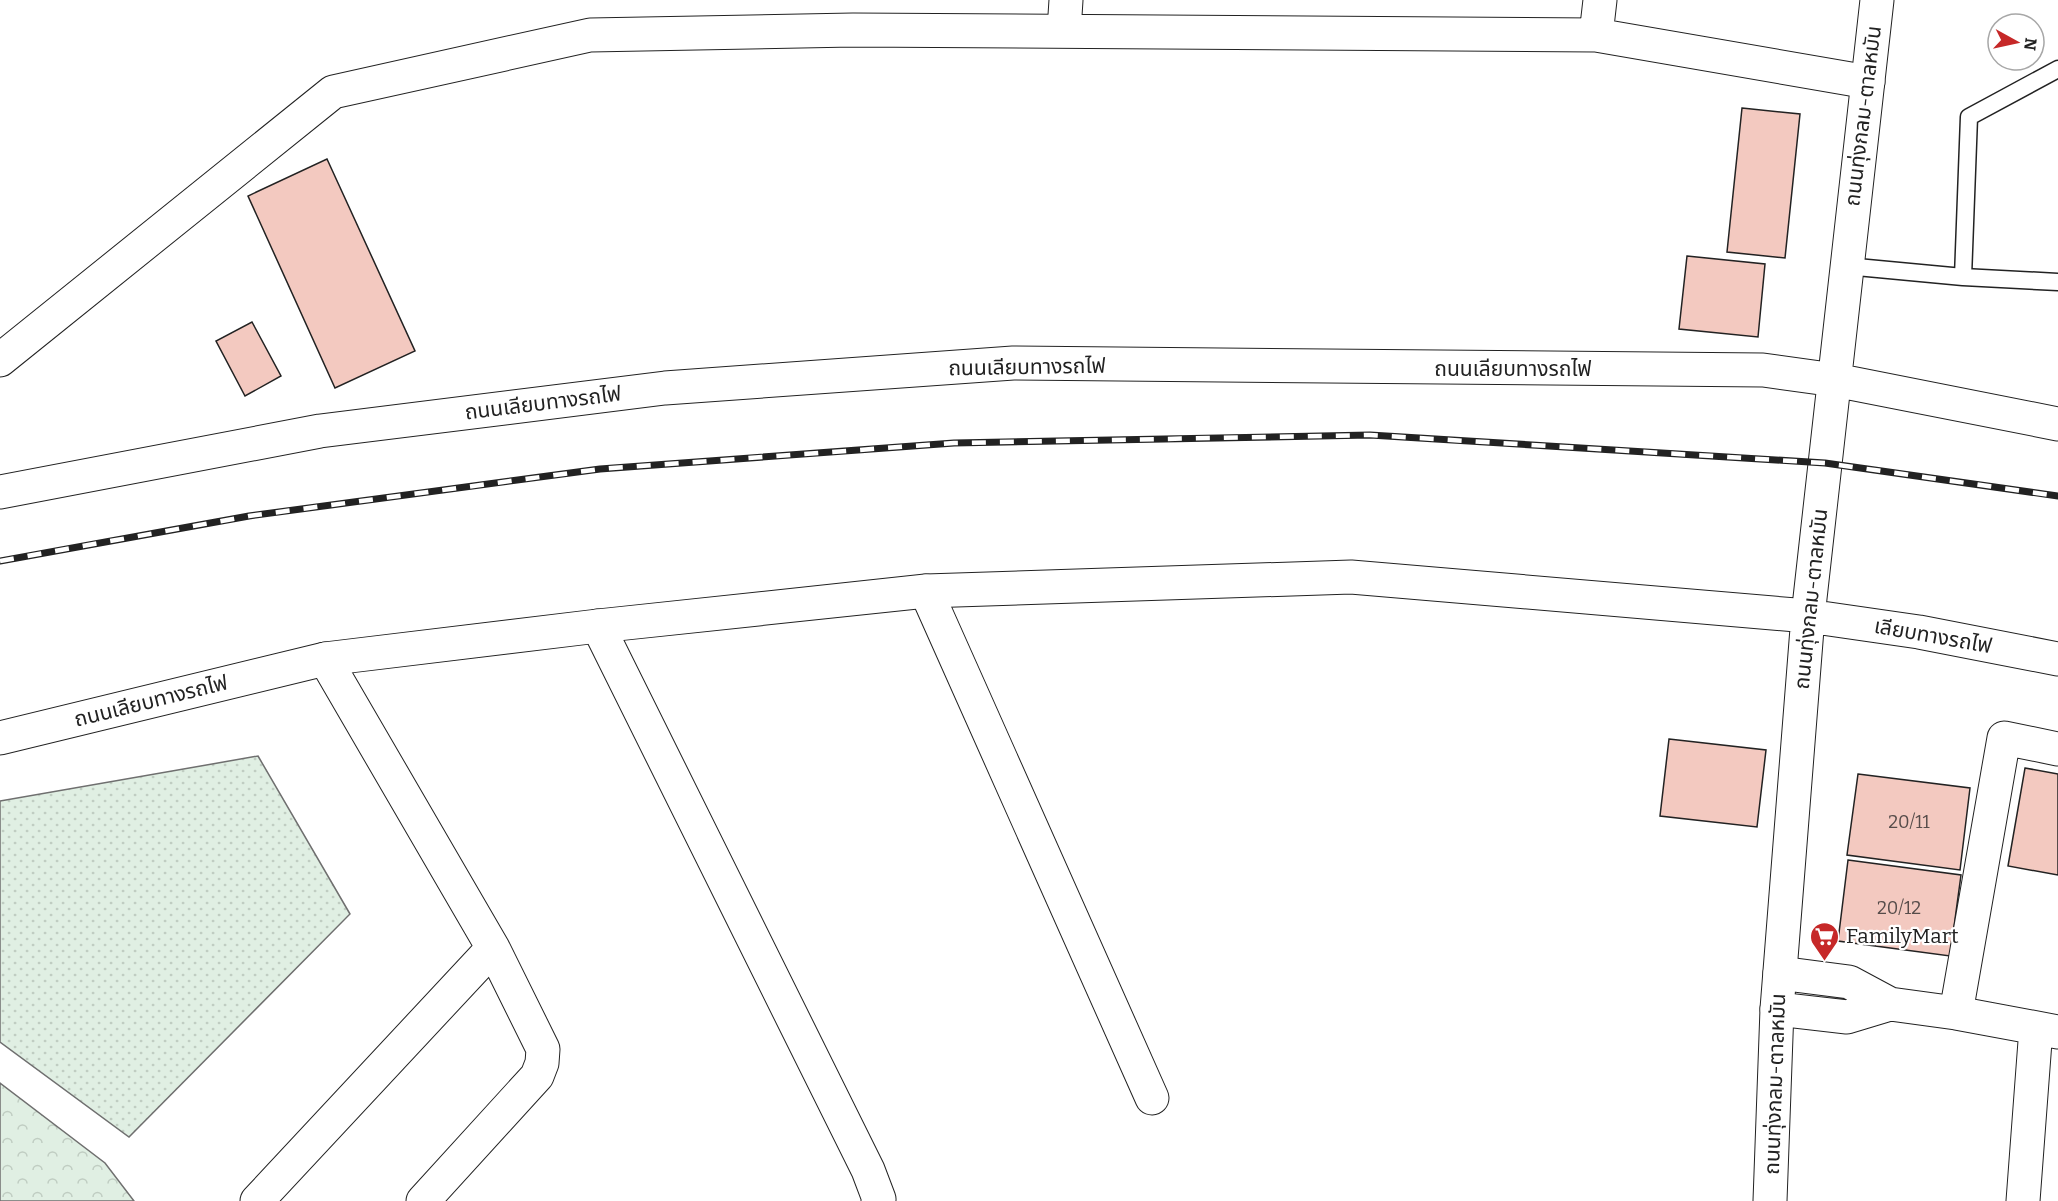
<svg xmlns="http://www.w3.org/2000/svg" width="2058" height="1201" viewBox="0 0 2058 1201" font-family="Bitter,'Noto Sans Thai',serif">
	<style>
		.grass { fill: url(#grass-dots); stroke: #6f6f6f; stroke-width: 1.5 }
		.forest { fill: url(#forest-crowns); stroke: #6f6f6f; stroke-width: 1.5 }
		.building { fill: #f3c9c0; stroke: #222; stroke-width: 1.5 }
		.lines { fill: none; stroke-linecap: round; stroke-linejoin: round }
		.service-casing { stroke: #222; stroke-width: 19 }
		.minor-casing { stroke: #222; stroke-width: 35 }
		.tertiary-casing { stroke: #222; stroke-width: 35 }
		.service { stroke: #fff; stroke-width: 16 }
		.minor { stroke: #fff; stroke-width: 33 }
		.tertiary { stroke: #fff; stroke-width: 33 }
		.rail-casing { stroke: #222; stroke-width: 7 }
		.rail { stroke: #fff; stroke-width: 4.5; stroke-dasharray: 14; stroke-linecap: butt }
		.labels { text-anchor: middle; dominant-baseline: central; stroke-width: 4.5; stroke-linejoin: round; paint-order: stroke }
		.number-label { font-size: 18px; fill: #564c4a }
		.street-label { font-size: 21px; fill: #222; stroke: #fff }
		.poi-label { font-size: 21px; fill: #222; stroke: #fff; text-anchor: start }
	</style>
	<defs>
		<pattern id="grass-dots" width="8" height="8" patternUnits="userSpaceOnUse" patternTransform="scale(1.5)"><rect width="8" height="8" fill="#e0efe3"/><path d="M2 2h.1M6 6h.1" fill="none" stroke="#c0cdc2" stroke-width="1.8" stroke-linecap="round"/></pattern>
		<pattern id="forest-crowns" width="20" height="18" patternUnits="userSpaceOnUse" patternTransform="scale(1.5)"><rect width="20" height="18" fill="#e0efe3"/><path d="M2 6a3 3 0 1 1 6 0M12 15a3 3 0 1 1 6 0" fill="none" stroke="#c0cdc2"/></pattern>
	</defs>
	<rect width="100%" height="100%" fill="#fff"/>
	<path class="grass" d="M258,756l92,158 -221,223 -129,-95v-241z"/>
	<path class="forest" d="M0,1083l105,80 29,38h-134z"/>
	<path class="building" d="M1742,108l58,6 -15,144 -58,-6z
		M327,159l88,192 -80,37 -87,-192z
		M1687,256l78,8 -7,73 -79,-8z
		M252,322l29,54 -36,20 -29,-55z
		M1669,739l97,11 -9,77 -97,-11z
		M2025,768l33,6v101l-50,-9z
		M1858,774l112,14 -10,82 -113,-15z
		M1848,860l113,15 -11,81 -112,-15z"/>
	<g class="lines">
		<defs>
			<path id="service" d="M1846,266l117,11 95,5
				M1963,277l6,-160 89,-48"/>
			<path id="minor" d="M1064,31l2,-31
				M1596,35l4,-35
				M0,360l333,-268 257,-57 263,-5 743,5 272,47
				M926,591l226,507
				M598,626l270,544 11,29 -1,2
				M325,659l168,289 50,101 -1,14 -5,13 -114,125
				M1780,973l69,9 41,22 66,9 102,19
				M1777,1009l70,8 43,-13
				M1956,1013l48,-275 54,11
				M257,1201l236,-253
				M2023,1201l13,-173"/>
			<path id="tertiary" d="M0,492l320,-61 345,-43 348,-25 750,7 72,10 223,44
				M0,738l325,-79 273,-33 328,-35 425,-14 457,39 111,16 139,27
				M1770,1201l7,-192 31,-393 69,-616"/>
		</defs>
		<use href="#service" class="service-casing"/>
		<use href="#minor" class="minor-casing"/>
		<use href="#tertiary" class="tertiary-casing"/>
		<use href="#service" class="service"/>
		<use href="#minor" class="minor"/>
		<use href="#tertiary" class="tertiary"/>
		<defs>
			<path id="rail" d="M0,561l249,-45 351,-47 354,-26 416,-8 455,28 233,33"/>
		</defs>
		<use href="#rail" class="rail-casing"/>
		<use href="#rail" class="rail"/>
	</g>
	<defs>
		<symbol id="supermarket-pin" viewBox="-11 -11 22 30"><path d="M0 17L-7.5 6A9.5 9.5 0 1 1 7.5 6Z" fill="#c62828" stroke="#fff"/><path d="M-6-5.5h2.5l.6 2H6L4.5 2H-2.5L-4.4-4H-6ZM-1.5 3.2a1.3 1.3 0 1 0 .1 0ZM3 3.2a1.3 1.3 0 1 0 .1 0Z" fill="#fff"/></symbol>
	</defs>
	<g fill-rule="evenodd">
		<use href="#supermarket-pin" x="1808" y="920" width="33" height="45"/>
	</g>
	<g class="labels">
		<g class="number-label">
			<text x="1909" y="822">20/11</text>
			<text x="1899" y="908">20/12</text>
		</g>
		<g class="street-label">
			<text transform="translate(1863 116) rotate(-83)">ถนนทุ่งกลม-ตาลหมัน</text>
			<text transform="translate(1027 367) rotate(-1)">ถนนเลียบทางรถไฟ</text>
			<text x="1513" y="369">ถนนเลียบทางรถไฟ</text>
			<text transform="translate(543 403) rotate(-7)">ถนนเลียบทางรถไฟ</text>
			<text transform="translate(1811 599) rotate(-84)">ถนนทุ่งกลม-ตาลหมัน</text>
			<text transform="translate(1933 636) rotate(10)">เลียบทางรถไฟ</text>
			<text transform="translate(151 701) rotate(-14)">ถนนเลียบทางรถไฟ</text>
			<text transform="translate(1775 1084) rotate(-88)">ถนนทุ่งกลม-ตาลหมัน</text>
		</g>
		<g class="poi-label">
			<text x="1846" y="936">FamilyMart</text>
		</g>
	</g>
	<g transform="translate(2016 42) rotate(98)"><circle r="28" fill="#ffffff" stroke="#a7a7a7" stroke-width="1.5"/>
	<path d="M0-4.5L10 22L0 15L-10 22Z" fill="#c62828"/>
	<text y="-9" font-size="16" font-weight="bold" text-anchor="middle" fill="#222222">N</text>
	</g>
</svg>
